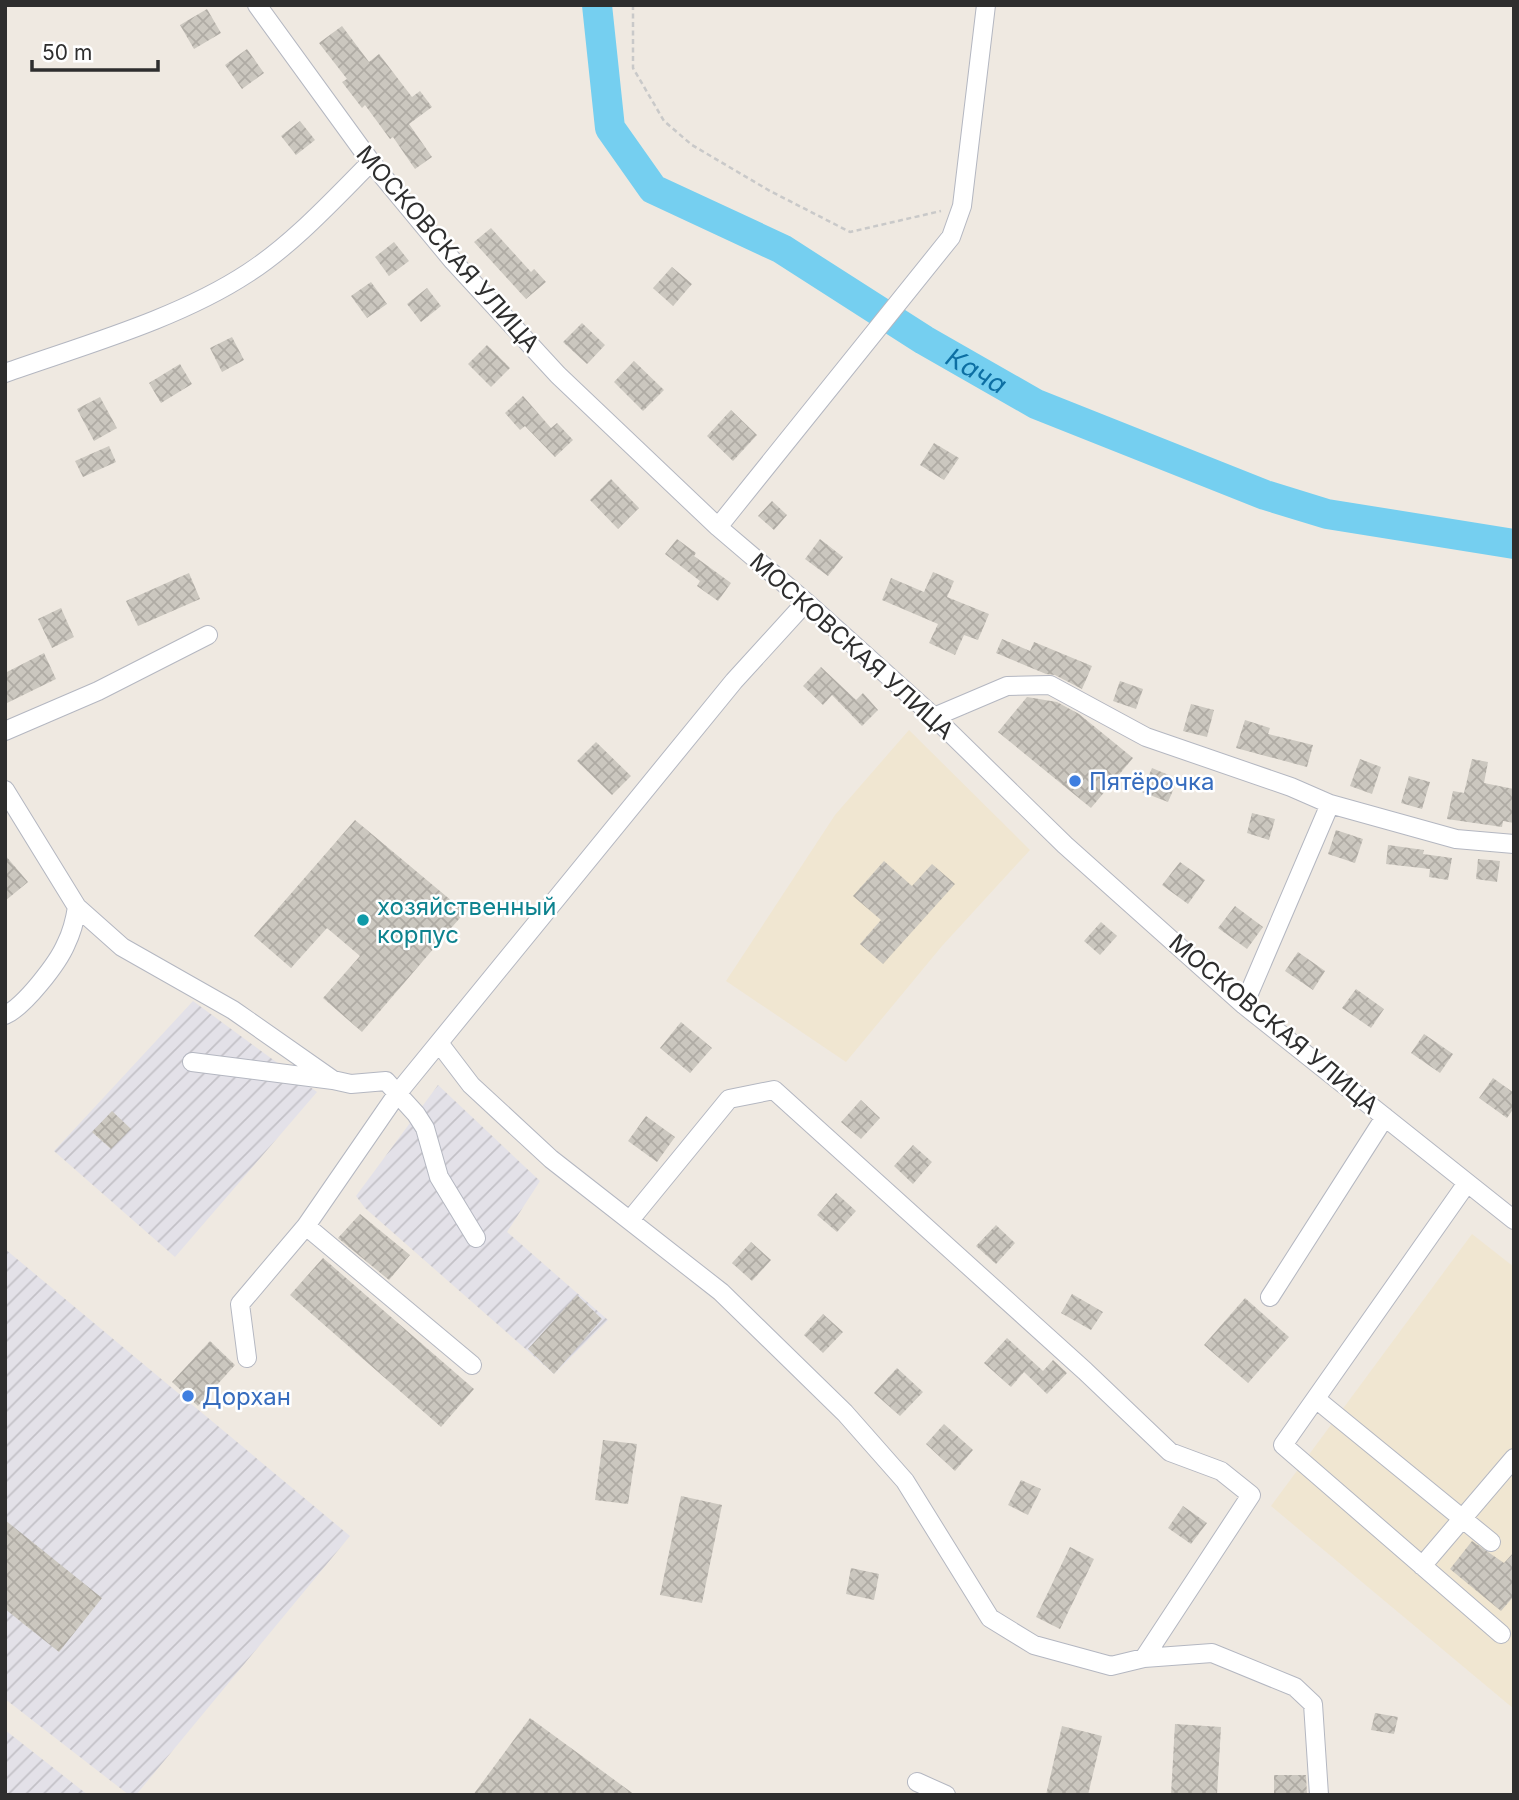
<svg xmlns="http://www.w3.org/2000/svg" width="1519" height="1800" viewBox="0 0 1519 1800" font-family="Inter,sans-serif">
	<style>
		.industrial { fill: url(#industrial-furrows) }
		.education { fill: #f0e6d1 }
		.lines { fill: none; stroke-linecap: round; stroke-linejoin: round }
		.river { stroke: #75cff0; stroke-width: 30 }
		.building { fill: url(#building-cross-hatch) }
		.minor-casing { stroke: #b4b7c1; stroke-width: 20 }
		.path { stroke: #c9c9c9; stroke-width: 2.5; stroke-dasharray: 5 3.5; stroke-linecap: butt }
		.minor { stroke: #fff; stroke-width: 18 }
		.shop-dot { fill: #3f7fe0; stroke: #fff; stroke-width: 2.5 }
		.culture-dot { fill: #0f9aa8; stroke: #fff; stroke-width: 2.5 }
		.labels { text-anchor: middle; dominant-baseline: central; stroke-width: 5; stroke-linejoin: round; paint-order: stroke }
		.street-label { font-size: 24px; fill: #2e2e2e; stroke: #fff }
		.shop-label { font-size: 24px; fill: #366cbe; stroke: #fff; text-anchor: start }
		.culture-label { font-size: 24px; fill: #0d838f; stroke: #fff; text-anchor: start }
		.water-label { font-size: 26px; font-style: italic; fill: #0d6fa3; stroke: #fff }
	</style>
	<defs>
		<pattern id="industrial-furrows" width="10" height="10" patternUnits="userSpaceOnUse" patternTransform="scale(1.75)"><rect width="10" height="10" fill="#e3e1e8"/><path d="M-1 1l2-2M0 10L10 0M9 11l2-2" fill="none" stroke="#c3c1c7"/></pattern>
		<pattern id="building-cross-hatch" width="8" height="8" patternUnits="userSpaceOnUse" patternTransform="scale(1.75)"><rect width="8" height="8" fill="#cbc7bf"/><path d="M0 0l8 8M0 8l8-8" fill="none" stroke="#afaba4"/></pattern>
	</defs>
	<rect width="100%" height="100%" fill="#efe9e1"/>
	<path class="industrial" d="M193,1001l124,91 -142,165 -121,-106z
		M438,1085l102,96 -33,51 101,88 -54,54 -189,-166 -9,-12z
		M5,1249l345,287 -214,259h-7l-124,-96z
		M5,1730l83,65h-83z"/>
	<path class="education" d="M909,730l121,120 -88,96 -96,116 -120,-81 109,-166z
		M1472,1234l42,33v442l-243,-203z"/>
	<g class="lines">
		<path class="river" id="s1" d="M597,5l13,123 43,61 129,60 142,91 112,64 229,91 62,19 187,30"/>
	</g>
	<path class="building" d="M207,9l14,24 -27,16 -14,-24z
		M342,26l27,36 10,-8 33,43 8,-6 12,16 -23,17 23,33 -17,12 -22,-32 -3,2 -25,-34 -3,3 -20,-26 5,-3 -28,-36z
		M247,49l17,24 -22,16 -17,-24z
		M300,121l15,19 -19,15 -15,-19z
		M491,228l40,44 3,-3 12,13 -20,17 -52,-57z
		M394,242l15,19 -20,15 -14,-19z
		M672,267l20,17 -19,22 -20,-18z
		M371,282l16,22 -20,14 -16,-22z
		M427,288l14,18 -20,16 -14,-18z
		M582,323l23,22 -18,19 -24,-22z
		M232,337l12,23 -22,12 -12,-24z
		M487,345l23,23 -19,19 -23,-23z
		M634,361l30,29 -21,21 -29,-29z
		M180,364l12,20 -31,19 -12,-20z
		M523,396l28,32 6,-5 16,17 -18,17 -30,-31 -5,4 -15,-17z
		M100,397l17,31 -23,13 -17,-32z
		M731,410l26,25 -24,26 -26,-25z
		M934,443l25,15 -15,22 -24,-15z
		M109,446l7,16 -33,15 -8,-16z
		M611,479l28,29 -21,21 -28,-29z
		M772,501l15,14 -13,15 -16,-14z
		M677,539l19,14 -2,3 37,27 -13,18 -21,-15 3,-5 -35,-27z
		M820,539l23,18 -15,19 -23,-17z
		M933,572l21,9 -7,16 42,17 -11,26 -14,-5 -9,20 -26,-12 9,-19 -56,-24 9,-22 33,14z
		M189,573l11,26 -62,27 -12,-25z
		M61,608l13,29 -22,11 -14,-29z
		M1002,639l28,12 4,-9 58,24 -10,23 -27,-14 -9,-1 -50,-21z
		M44,653l12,26 -51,25v-31z
		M821,667l35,33 7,-7 15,17 -16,16 -30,-31 -9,10 -20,-19z
		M1120,681l23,8 -7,20 -23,-8z
		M1027,697l30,5 22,12 54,44 -42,50 -93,-76z
		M1191,704l23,6 -7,27 -24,-6z
		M1245,720l25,8 -2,6 45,11 -6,22 -71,-19z
		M596,742l35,34 -19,19 -35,-34z
		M1360,759l21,8 -9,27 -22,-8z
		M1472,759l16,3 -4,21 30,6v34l-11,-2 -1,6 -55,-8 6,-28 11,2z
		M1152,768l26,11 -10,23 -26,-10z
		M1409,776l21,6 -8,27 -21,-6z
		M1252,813l23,6 -6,21 -22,-7z
		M355,820l110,92 -103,120 -39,-34 37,-42 -33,-28 -36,40 -37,-32z
		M1336,830l27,9 -8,24 -27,-9z
		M1388,845l36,5 -1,4 29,4 -4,22 -19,-3 1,-8 -44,-5z
		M5,855l23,27 -23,19z
		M1478,859l22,2 -3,21 -21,-3z
		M884,861l28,25 20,-22 23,20 -72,80 -23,-20 21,-24 -28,-24z
		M1180,862l25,18 -17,24 -26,-19z
		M1235,906l28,21 -16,22 -29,-21z
		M1101,922l16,14 -17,19 -16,-14z
		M1298,952l27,19 -12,19 -28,-19z
		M1356,989l28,20 -13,19 -29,-20z
		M681,1022l31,26 -22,25 -30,-25z
		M1424,1034l29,20 -13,19 -29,-20z
		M1493,1078l21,15v15l-7,10 -28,-20z
		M861,1100l19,18 -19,21 -20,-17z
		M112,1111l19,18 -20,20 -19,-17z
		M646,1116l29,21 -18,25 -29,-21z
		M913,1145l19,17 -19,22 -19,-18z
		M836,1193l20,18 -19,21 -20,-17z
		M360,1214l50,41 -21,25 -51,-42z
		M996,1225l19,18 -19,21 -20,-18z
		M751,1242l20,18 -19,21 -20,-18z
		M323,1258l151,131 -33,38 -151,-132z
		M1072,1294l31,18 -12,18 -30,-17z
		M577,1295l25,24 -48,55 -26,-25z
		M1245,1298l44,39 -41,46 -44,-38z
		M823,1314l20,18 -20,21 -19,-18z
		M1007,1338l36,33 10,-11 14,13 -20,21 -23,-22 -13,15 -27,-24z
		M210,1341l25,24 -37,41 -26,-24z
		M897,1368l26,24 -23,24 -26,-23z
		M944,1424l29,26 -18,21 -29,-27z
		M603,1440l34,4 -9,60 -33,-4z
		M1021,1480l20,9 -13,26 -20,-10z
		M681,1496l41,9 -20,98 -42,-8z
		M1183,1506l24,17 -16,21 -23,-16z
		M5,1520l97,78 -43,54 -54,-43z
		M1472,1541l32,22 10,-11v44l-13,15 -51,-42z
		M1070,1547l24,12 -34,70 -24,-12z
		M851,1568l28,6 -5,26 -28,-6z
		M1375,1713l23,4 -4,17 -23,-4z
		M530,1718l105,77h-162z
		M1175,1724l46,3 -4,68h-46z
		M1062,1726l40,10 -14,59h-42z
		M1274,1775h32l1,20h-33z"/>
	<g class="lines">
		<defs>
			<path id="minor" d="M257,5l114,157 82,99 105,114 160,152 88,75 128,115 131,128 179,160 270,215
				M5,373c79,-28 173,-54 243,-100 45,-29 85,-73 123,-111
				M718,527l233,-290 11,-31 24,-201
				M934,717l73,-31 43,-1 96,52 145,50 39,17 126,35 58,5
				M5,731l93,-40 110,-56
				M5,790l72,117 45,40 111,63 100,70
				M1244,1005l86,-201
				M5,1015c19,-8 53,-52 61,-71 6,-12 9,-24 11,-37
				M439,1043l32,42 80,74 170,133 124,121 60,68 85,137 44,27 77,21 33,-8 68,-5 83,34 18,17 6,91
				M192,1062l141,18 18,4 35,-3 30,33 9,14 14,49 37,61
				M1467,1183l-184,262 218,189
				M630,1220l99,-121 45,-9 311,281 85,81 51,19 30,24 -107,163
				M306,1226l166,139
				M1270,1297l115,-180
				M247,1358l-7,-54 66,-78 91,-132 337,-413 72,-79
				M1316,1399l175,143
				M1422,1566l92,-108
				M917,1782l29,13"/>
		</defs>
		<use href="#minor" class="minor-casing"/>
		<path class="path" d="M633,5v63l31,53 28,24 78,46 80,41 91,-21"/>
		<use href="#minor" class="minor"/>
	</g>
	<g class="shop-dot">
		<circle cx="1075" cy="781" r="7"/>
		<circle cx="188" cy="1396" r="7"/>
	</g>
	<circle class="culture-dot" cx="363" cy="920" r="7"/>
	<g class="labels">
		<g class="street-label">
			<text transform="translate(448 249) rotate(49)">МОСКОВСКАЯ УЛИЦА</text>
			<text transform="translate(852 646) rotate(42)">МОСКОВСКАЯ УЛИЦА</text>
			<text transform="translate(1274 1024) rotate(40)">МОСКОВСКАЯ УЛИЦА</text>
		</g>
		<g class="shop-label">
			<text x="1089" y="781">Пятёрочка</text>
			<text x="202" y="1396">Дорхан</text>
		</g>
		<g class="culture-label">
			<text x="377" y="906">хозяйственный<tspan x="377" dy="28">корпус</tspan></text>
		</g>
		<g class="water-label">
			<text stroke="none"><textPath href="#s1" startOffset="570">Кача</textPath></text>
		</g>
	</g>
	<rect width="1519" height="1800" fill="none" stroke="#2e2e2e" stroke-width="14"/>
	<path d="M32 60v10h126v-10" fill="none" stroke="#2e2e2e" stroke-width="3.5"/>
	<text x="42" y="60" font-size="21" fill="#2e2e2e" stroke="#ffffff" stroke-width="5" paint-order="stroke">50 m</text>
</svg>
